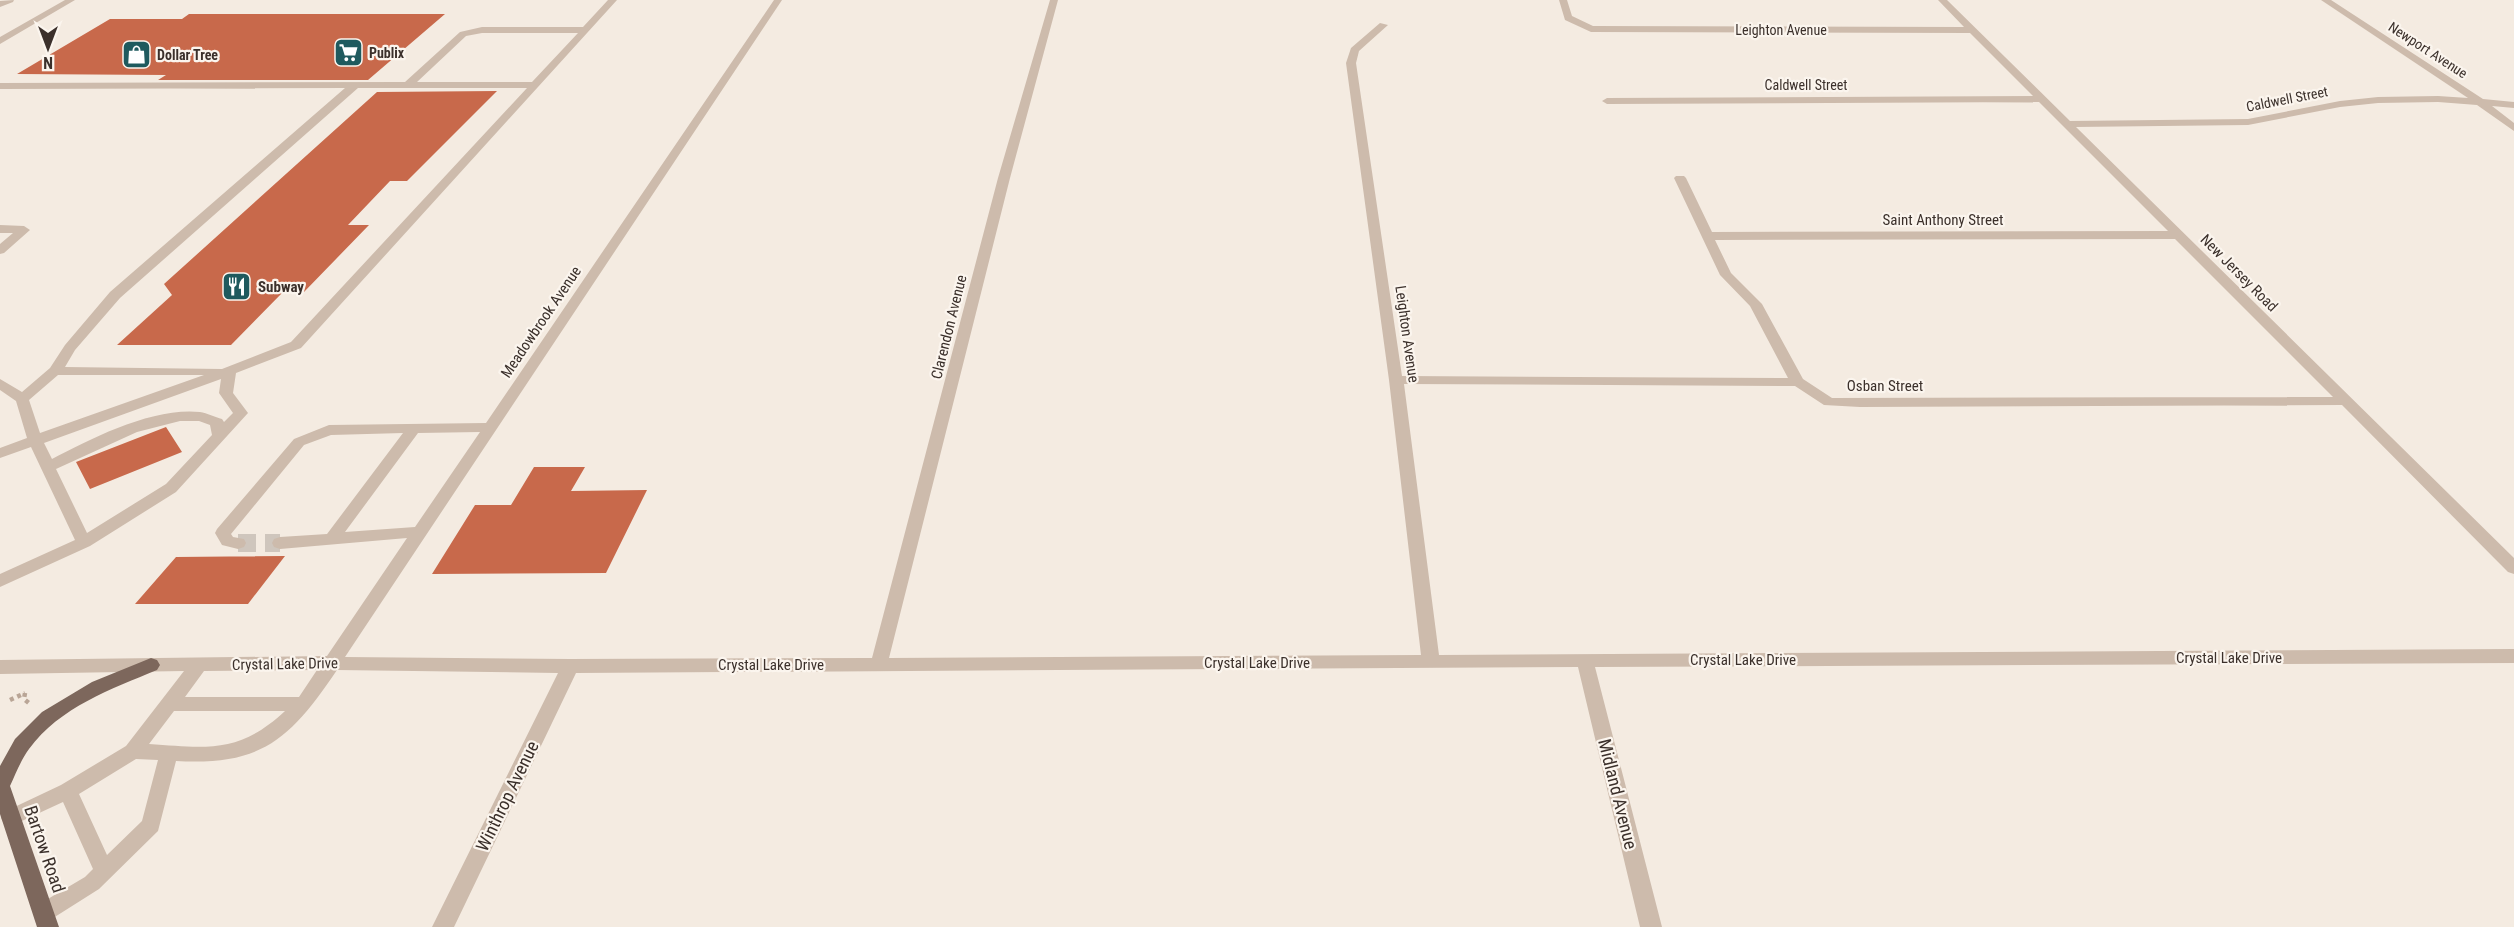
<svg xmlns="http://www.w3.org/2000/svg" width="2514" height="927" viewBox="0 0 2514 927" font-family="'Roboto Condensed',sans-serif">
	<style>
		.building { fill: #c8694b }
		.lines { fill: none; stroke-linecap: round; stroke-linejoin: round }
		.minor-tunnel { stroke: #cfc6bd; stroke-width: 18; stroke-dasharray: 18 9; stroke-linecap: butt }
		.path { stroke: #b9a596; stroke-width: 4.5; stroke-dasharray: 4 4; stroke-linecap: butt }
		.minor { fill: #cdbbac; fill-rule: evenodd }
		.major { fill: #7d675c; fill-rule: evenodd }
		.labels { text-anchor: middle; dominant-baseline: central; stroke-width: 4.5; stroke-linejoin: round; paint-order: stroke }
		.far-street-label { font-size: 14px; fill: #3b302b; stroke: #fbf5ee }
		.far-poi-label { font-size: 14px; font-weight: bold; fill: #3b302b; stroke: #fbf5ee; text-anchor: start }
		.street-label { font-size: 15px; fill: #3b302b; stroke: #fbf5ee }
		.poi-label { font-size: 15px; font-weight: bold; fill: #3b302b; stroke: #fbf5ee; text-anchor: start }
		.near-street-label { font-size: 18px; fill: #3b302b; stroke: #fbf5ee }
	</style>
	<rect width="100%" height="100%" fill="#f4ebe1"/>
	<path class="building" d="M189,14h256l-77,66h-210l8,-5 -149,-1 93,-55h72z
		M497,91l-90,90h-17l-42,44h21l-65,67h-21l-52,53h-114l55,-50 -8,-11 213,-192z
		M166,427l16,25 -92,37 -14,-27z
		M534,467h51l-14,24 76,-1 -41,83 -174,1 43,-69h36z
		M285,556l-37,48h-113l41,-47z"/>
	<g class="lines">
		<path class="minor-tunnel" d="M238,543h42"/>
		<path class="path" d="M25,693l-1,6 6,5
			M10,700l15,-7"/>
		<path class="minor" d="M14,0l-1,2 -13,5v-6z
			M65,0h10l-75,44v-7z
			M608,0h9l-316,348 -65,25 -3,20 15,20 -72,79 -86,54 -90,41v-13l75,-34 -44,-93 -31,11v-10l27,-10 -11,-37 -16,-11v-11l22,13 28,-24 15,-23 45,-53 235,-204 -345,1v-6l405,-1 55,-50 22,-5h101zM482,33h96l-46,49h-115l49,-46zM358,88h169l-236,254 -69,27 -157,-2 10,-17 45,-52zM58,375h146l-164,58 -11,-33zM221,379l-2,14 14,20 -9,9 -2,-3c-7,-2 -15,-6 -22,-7 -47,-5 -108,26 -148,47l-8,-16zM180,421h19l11,4 2,10 -46,49 -79,49 -31,-64 81,-37z
			M774,0h8l-437,657 225,2 302,-1 126,-480 52,-178h8l-48,178 -121,480 532,-3 -32,-275 -43,-317 5,-15 29,-25 8,2 -29,26 -3,12 46,313 386,2 -38,-72 -30,-31 -46,-97 2,-2h8l2,2 26,54 456,-1 -129,-129 -432,2 -5,-3 5,-3 426,-2 -63,-63 -379,-1 -26,-12 -6,-20h8l5,16 21,10 371,1 -26,-27h9l123,121 178,-2 92,-18 38,-4 60,-1 30,2 -147,-98h10l152,99 31,3v6l-22,-2 22,17v8l-37,-26 -39,-3 -60,1 -38,4 -92,18 -172,2 438,431v16l-6,-2 -166,-167 -482,2 -36,-2 -29,-19 -391,-2 35,271 1075,-6v14l-919,4 67,260h-22l-62,-260 -1002,6 -122,254h-22l126,-254 -221,-3c-46,68 -74,96 -161,91l-18,70 -59,58 -49,31 -7,2 -7,-2 -3,-7 3,-7 49,-29 8,-8 -30,-67 -52,24 -7,-2 -3,-6 3,-6 57,-27 65,-39 58,-75 -184,3v-14l327,-4 80,-118 -127,11 -6,-2 -2,-4 2,-4 6,-2 47,-3 76,-101 -72,2 -27,10 -73,89 2,3 11,2 2,4 -2,4 -6,2 -16,-4 -7,-12 2,-4 77,-90 35,-14 157,-2zM2175,239l158,158 -501,1 -29,-19 -41,-75 -31,-31 -16,-33zM480,432l-65,95 -70,5 73,-99zM317,670l-18,27h-114l19,-26zM174,711h111c-46,43 -78,37 -136,33zM136,759l22,1 -16,61 -35,34 -28,-61z
			M0,225l24,1 6,4 -26,23 -4,1v-10l13,-11h-13z"/>
		<path class="major" d="M151,658l6,2 3,5 -3,5c-46,19 -97,37 -128,79 -8,11 -13,24 -19,37l49,141h-22l-37,-113v-48l15,-27 27,-27 50,-30z"/>
	</g>
	<defs>
		<symbol id="supermarket-square" viewBox="-11 -11 22 22"><rect x="-9" y="-9" width="18" height="18" rx="4" fill="#1f5a5e" stroke="#fbf5ee"/><path d="M-6-5.5h2.5l.6 2H6L4.5 2H-2.5L-4.4-4H-6ZM-1.5 3.2a1.3 1.3 0 1 0 .1 0ZM3 3.2a1.3 1.3 0 1 0 .1 0Z" fill="#fff"/></symbol>
		<symbol id="shop-square" viewBox="-11 -11 22 22"><rect x="-9" y="-9" width="18" height="18" rx="4" fill="#1f5a5e" stroke="#fbf5ee"/><path d="M-5-2.5h2.3a2.7 3.5 0 0 1 5.4 0H5L5.5 6h-11ZM-1.5-2.5h3a1.5 2.3 0 0 0-3 0Z" fill="#fff"/></symbol>
		<symbol id="restaurant-square" viewBox="-11 -11 22 22"><rect x="-9" y="-9" width="18" height="18" rx="4" fill="#1f5a5e" stroke="#fbf5ee"/><path d="M-5-6h1v4h1v-4h1v4h1v-4h1v5L-1.5 .5V6h-2V.5L-5-1ZM5-6V6H3V1.5H1.5Q1.5-4 5-6Z" fill="#fff"/></symbol>
	</defs>
	<g fill-rule="evenodd">
		<use href="#supermarket-square" x="332" y="36" width="33" height="33"/>
		<use href="#shop-square" x="120" y="38" width="33" height="33"/>
		<use href="#restaurant-square" x="220" y="270" width="33" height="33"/>
	</g>
	<g class="labels">
		<g class="far-street-label">
			<text x="1781" y="30">Leighton Avenue</text>
			<text transform="translate(2428 50) rotate(33)">Newport Avenue</text>
			<text x="1806" y="85">Caldwell Street</text>
			<text transform="translate(2287 99) rotate(-11)">Caldwell Street</text>
		</g>
		<g class="far-poi-label">
			<text x="369" y="53">Publix</text>
			<text x="157" y="55">Dollar Tree</text>
		</g>
		<g class="street-label">
			<text x="1943" y="220">Saint Anthony Street</text>
			<text transform="translate(2239 273) rotate(45)">New Jersey Road</text>
			<text transform="translate(541 322) rotate(-56)">Meadowbrook Avenue</text>
			<text transform="translate(949 327) rotate(-76)">Clarendon Avenue</text>
			<text transform="translate(1407 334) rotate(82)">Leighton Avenue</text>
			<text x="1885" y="386">Osban Street</text>
			<text x="2229" y="658">Crystal Lake Drive</text>
			<text x="1743" y="660">Crystal Lake Drive</text>
			<text x="1257" y="663">Crystal Lake Drive</text>
			<text transform="translate(285 664) rotate(-1)">Crystal Lake Drive</text>
			<text x="771" y="665">Crystal Lake Drive</text>
		</g>
		<g class="poi-label">
			<text x="258" y="287">Subway</text>
		</g>
		<g class="near-street-label">
			<text transform="translate(1618 794) rotate(76)">Midland Avenue</text>
			<text transform="translate(507 796) rotate(-64)">Winthrop Avenue</text>
			<text transform="translate(45 849) rotate(71)">Bartow Road</text>
		</g>
	</g>
	<g transform="translate(48 48) rotate(180)" stroke="#fbf5ee" stroke-width="4.5" paint-order="stroke">
	<path d="M0-4.5L10 22L0 15L-10 22Z" fill="#3b302b"/>
	<text y="-9" font-size="16" font-weight="bold" text-anchor="middle" fill="#3b302b">N</text>
	</g>
</svg>
